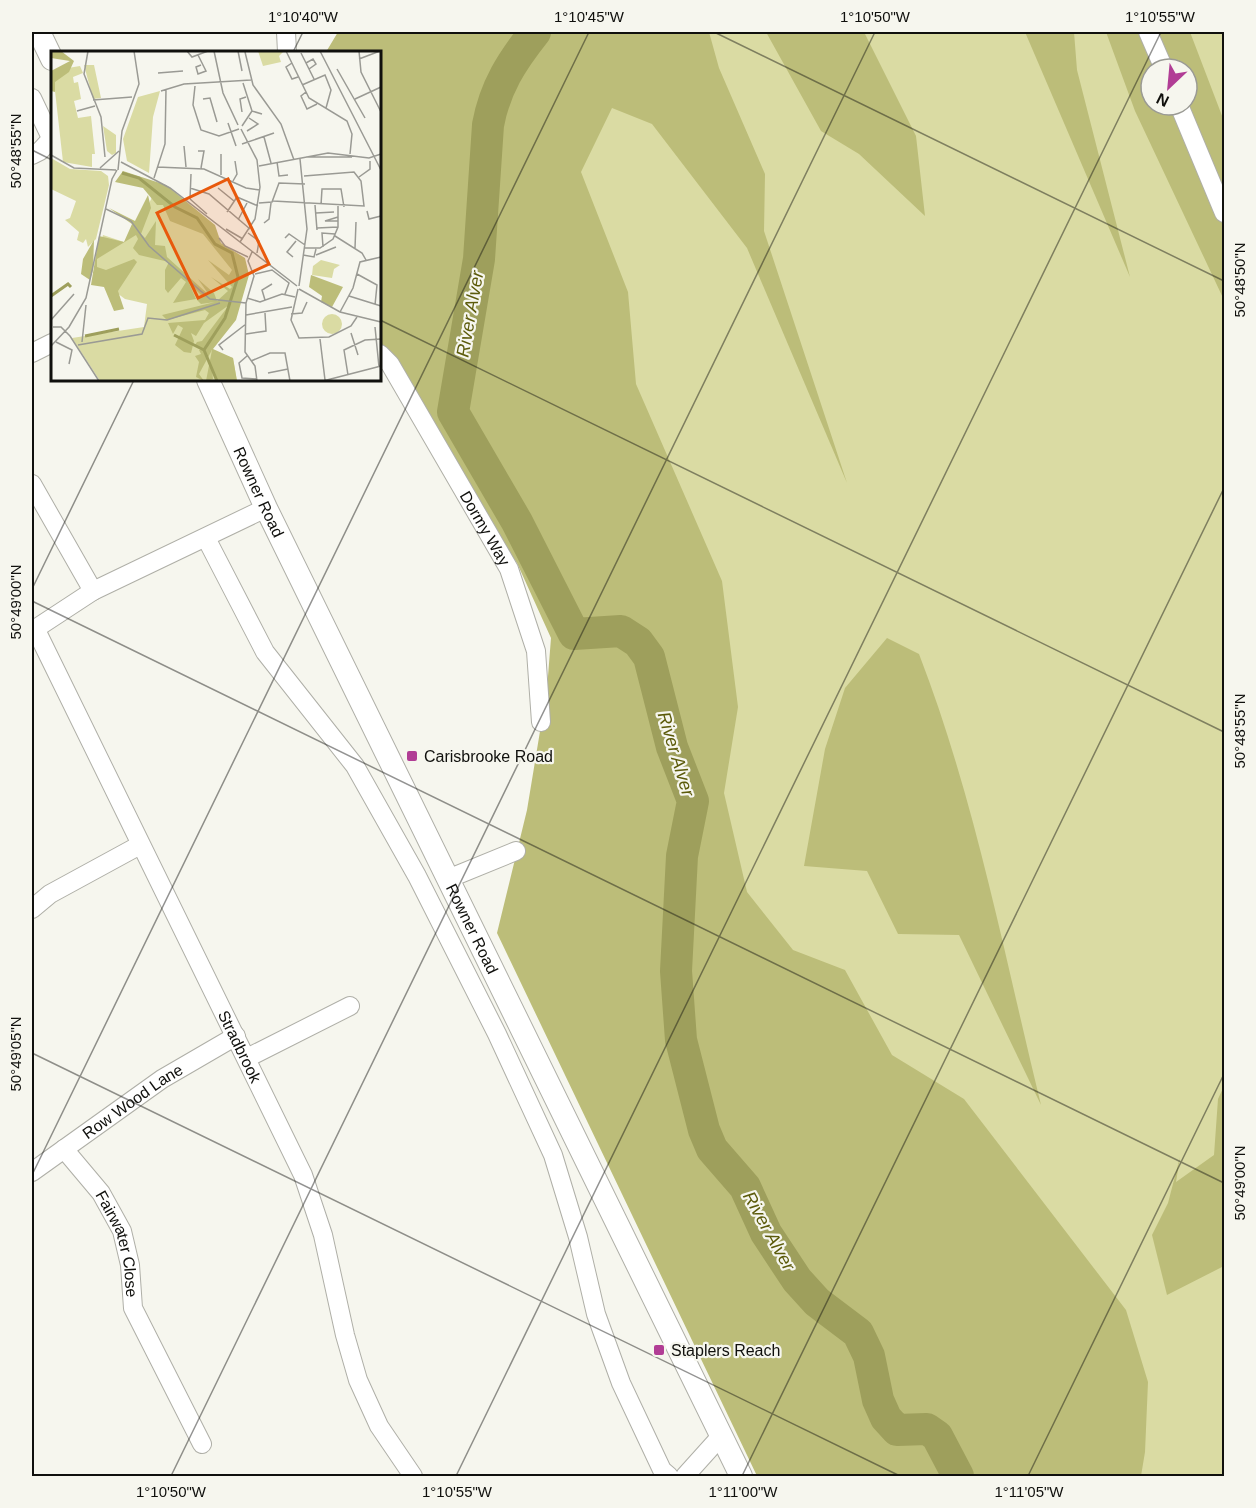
<svg xmlns="http://www.w3.org/2000/svg" width="1256" height="1508" viewBox="0 0 1256 1508" font-family="Arial,sans-serif">
	<style>
		.green { fill: #dadba3; fill-rule: evenodd }
		.forest { fill: #bcbd79; fill-rule: evenodd }
		.lines { fill: none; stroke-linecap: round; stroke-linejoin: round }
		.river { stroke: #9e9f5c; stroke-width: 32 }
		.minor-casing { stroke: #afafa7; stroke-width: 20 }
		.major-casing { stroke: #afafa7; stroke-width: 24 }
		.minor { stroke: #fff; stroke-width: 18 }
		.major { stroke: #fff; stroke-width: 22 }
		.ticks { fill: none; stroke: #10100d; stroke-width: 1.5; stroke-opacity: 0.45 }
		.poi-dot { fill: #b13d95; stroke: #f6f6ee; stroke-width: 2 }
		.labels { text-anchor: middle; dominant-baseline: central; stroke-width: 4.5; stroke-linejoin: round; paint-order: stroke }
		.street-label { font-size: 16px; fill: #10100d; stroke: #f6f6ee }
		.poi-label { font-size: 16px; fill: #10100d; stroke: #f6f6ee; text-anchor: start }
		.water-label { font-size: 18px; font-style: italic; fill: #5c5b0b; stroke: #f6f6ee }
		.inset-river { fill: none; stroke: #9e9f5c; stroke-width: 3 }
		.inset-road { fill: none; stroke: #9a9a94; stroke-width: 1.5 }
		.view { fill: #e8590c; fill-opacity: 0.15; stroke: #e8590c; stroke-width: 3 }
		.inset-edge { fill: none; stroke: #10100d; stroke-width: 3 }
		.neatline { fill: none; stroke: #10100d; stroke-width: 2 }
		.ticks-label { font-size: 15px; text-anchor: middle; fill: #10100d }
	</style>
	<rect width="100%" height="100%" fill="#f6f6ee"/>
	<path class="green" d="M491,32h733v1444h-278l-186,-453zM1151,69h36v36h-36z"/>
	<path class="forest" d="M338,32h371l10,36 46,106 -1,57 83,252 -100,-235 -95,-124 -40,-16 -31,64 47,120 8,92 86,197 16,126 -14,86 23,99 46,58 52,20 47,85 72,44 162,211 22,72 -3,70 -4,24h-384l-260,-543 30,-123 20,-121 4,-51 -34,-75 -42,-60 -95,-155v-296h-54z
		M766,32h98l52,104 9,80 -66,-62 -38,-23z
		M1025,32h49l3,38 53,207z
		M1106,32h84l34,89v179l-89,-189zM1151,69h36v36h-36z
		M887,638l32,16c56,145 85,300 122,451l-82,-170 -61,-1 -31,-63 -63,-5 21,-117 20,-61z
		M1224,1086v180l-57,29 -15,-60 16,-32 12,-46 -4,25 38,-27 4,-56z"/>
	<g class="lines">
		<path class="river" d="M535,32c-23,29 -40,55 -47,93l-9,134 -26,153 64,110 57,112 47,-3 17,11 11,15 23,90 21,54 -11,55 -6,115 5,69 23,90 8,19 33,38 21,46 31,47 20,22 41,31 11,23 9,44 8,18 11,12 30,-1 10,7 21,40"/>
		<defs>
			<g id="minor">
				<path d="M286,32l1,20"/>
				<path d="M1148,32l16,37"/>
				<path d="M32,98l20,42"/>
				<path d="M1179,105l45,108"/>
				<path d="M32,155l8,-4 12,-13"/>
				<path d="M32,353l20,-10"/>
				<path id="s1" d="M380,354l10,10 119,205 27,82 5,71"/>
				<path d="M32,484l61,107"/>
				<path d="M206,538l59,114 90,114 62,110 80,158 56,121 25,82 18,77 25,69 41,87 7,6"/>
				<path id="s2" d="M35,628l268,547 20,60 22,100 13,45 21,46 34,50"/>
				<path d="M32,631l61,-40 173,-83"/>
				<path d="M450,878l66,-27"/>
				<path d="M32,909l18,-15 90,-49"/>
				<path d="M247,1058l103,-52"/>
				<path id="s3" d="M64,1149l37,44 21,38 8,34 3,43 69,136"/>
				<path id="s4" d="M32,1172l130,-93 74,-43"/>
				<path d="M685,1476l36,-40"/>
			</g>
			<g id="major">
				<path d="M39,32l13,27"/>
				<path id="s5" d="M208,380l58,128 475,968"/>
			</g>
		</defs>
		<use href="#minor" class="minor-casing"/>
		<use href="#major" class="major-casing"/>
		<use href="#minor" class="minor"/>
		<use href="#major" class="major"/>
	</g>
	<path class="ticks" d="M714,32l510,249M293,52l10,-20M32,150l20,10M380,320l844,412M32,589l102,-209M32,601l1192,582M32,1053l868,423M32,1175l557,-1143M171,1476l704,-1444M456,1476l705,-1444M742,1476l482,-988M1028,1476l196,-402"/>
	<g class="poi-dot">
		<rect x="406" y="750" width="12" height="12" rx="3"/>
		<rect x="653" y="1344" width="12" height="12" rx="3"/>
	</g>
	<g class="labels">
		<g class="street-label">
			<text stroke="none"><textPath href="#s5" startOffset="123">Rowner Road</textPath></text>
			<text stroke="none"><textPath href="#s1" startOffset="204">Dormy Way</textPath></text>
			<text stroke="none"><textPath href="#s5" startOffset="609">Rowner Road</textPath></text>
			<text stroke="none"><textPath href="#s2" startOffset="466">Stradbrook</textPath></text>
			<text stroke="none"><textPath href="#s4" startOffset="123">Row Wood Lane</textPath></text>
			<text stroke="none"><textPath href="#s3" startOffset="112">Fairwater Close</textPath></text>
		</g>
		<g class="poi-label">
			<text x="424" y="756">Carisbrooke Road</text>
			<text x="671" y="1350">Staplers Reach</text>
		</g>
		<g class="water-label">
			<text transform="translate(470 314) rotate(-80)">River Alver</text>
			<text transform="translate(676 754) rotate(73)">River Alver</text>
			<text transform="translate(769 1231) rotate(61)">River Alver</text>
		</g>
	</g>
	<g transform="translate(51 51)">
		<rect width="330" height="330" fill="#f6f6ee"/>
		<path d="M207,0h26l-5,5 2,6 -18,4zM33,14h10l7,33 -8,1zM29,15l3,7 -10,4 1,6 4,-1 3,17 -7,2 4,17 13,-2 4,38h-3v13l-29,-5 -9,-80 14,-14zM109,40l-7,26 -4,56 -22,-12 -4,-22 15,-42zM52,75l13,9v18l-4,2 -5,-4zM0,107l19,11 31,2 7,5 1,9 -13,54 -8,8 -2,-8 -3,4 -6,-3 2,-8 -14,-12 5,-2 6,-17 -25,-12zM105,137l86,80 -8,46 -25,36 24,8 4,23h-137l-28,-43 72,-11 3,-23 -22,-5 -28,-21 -1,-17 7,-26 21,7 15,-16zM270,209l19,5 -6,4 -2,9 -20,-3 1,-9zM271 273a10 10 0 1 1 20 0a10 10 0 1 1-20 0Z" fill="#dadba3"/>
		<path d="M0,0h10l13,10 -5,11 -14,10v10l-4,-1v-20l19,-10 -19,-3zM72,120l43,14 49,40 6,18 24,15 4,17 -13,45 -23,29 20,9 4,23h-19l-6,-12 1,10 -7,2 6,-31 -13,24 5,7 -8,-4 3,-15 -4,-6 6,-2 -2,-4 4,-1 -8,-4 2,-3 5,-1 27,-36 -25,18 -8,13 -5,-3 3,8 -3,12 -7,-1 -9,-7 8,-17 -5,-3 -5,9 -5,-11 37,-3 4,-7 -4,-3 -38,10 -5,-5 53,-13 -14,2 -4,-4 5,-4 -13,-13 7,16 -23,4 13,-21 -5,-4 -13,15 -3,-4v-19l4,-8 -30,-7 -6,-7 5,-9 -2,-4 -39,24v8l9,3 28,-11 3,3 -19,29 6,18 -10,2 -10,-24 -13,-2 8,-49 25,6 8,-18 -23,-16 26,13 13,-26 3,13 -10,26 4,4 11,-17 -1,24 10,1 2,11 42,38 -11,-16 16,14 3,8 11,-10 -17,-14 19,12 2,-2 -24,-27 21,15 3,-5 -29,-36 -33,-13 -7,-16h-6l-14,-17 -28,-6zM43,189l-1,30 -3,10 -9,-6 2,-15zM260,224l32,12 -11,20 -11,-5 1,-6 -13,-9z" fill="#bcbd79"/>
		<path class="inset-river" d="M71,122l17,5 36,29 22,11 18,26 17,9 6,24 -13,41 -21,32 13,31M0,245l17,-12 3,3M123,284l30,15M34,285l34,-7"/>
		<path class="inset-road" d="M37,0l-4,23 17,43 4,40M136,0l5,6 16,-6M163,0l9,42 15,32M187,0l4,20M235,0l23,47 38,23 5,13 -2,20M269,0l61,119M308,0l2,21 20,40M194,1l8,33 28,39 13,36M250,2l13,26M147,4l8,16 -8,3 -2,-7 5,-2M308,8l21,-8M241,12l-6,4 6,12 6,-2M255,12l7,-4 3,5 -7,5M286,18l28,49M107,22l25,-2M192,32l9,28M251,34l23,-10 6,15 -5,18M144,35l-2,19 8,25 18,6 20,-7M110,40l23,-7 67,-4M255,41l-5,4 6,13 10,-5M152,48l7,-1 7,24M304,48l26,-12M42,49l39,-3M26,60l18,-5M191,61l-2,-13 6,-2M177,72l8,23M191,75l10,-15 10,3M196,80l11,-7 -9,-6M213,86l7,26M191,93l32,-11M133,95l2,21M147,100h6l-3,17M170,103v21M0,104l23,13 42,2M255,106h46M70,111l49,26 127,98M226,111l2,14 9,-1M208,115l69,-13 41,5 12,-4M106,116l47,2 42,19 14,2M49,117l19,-17M67,119l4,-39 17,-47 -5,-33M308,126l11,-8v-8M103,127l11,-34 1,-55M182,130l4,-7 -2,-13M330,131v19M139,137l19,6 41,35M167,137l16,13M139,148l17,15M139,148l1,-25M222,150l91,5 -3,-25 -7,-9 -50,4M208,152l13,-1 7,-19 26,1M264,154l2,25M270,154l1,-16h19l3,18M55,158l25,12 18,25 61,53 36,4M316,160l2,8 12,-3M176,161l10,-15 21,9M265,162l18,-1M287,166l-13,4h13M187,169l9,-17M213,172l5,-4 2,-16M266,177l21,-1M175,178l17,10M197,182l11,8 -2,12M284,185l27,17 4,7M168,187l6,8 23,11M234,187l4,-4 16,11M189,191l15,-23 5,-32 -3,-27 -16,-31M272,196l-1,-14 13,1M254,197h15l13,-9 5,-12v-21M304,197l1,-26M201,201l-4,9 6,15 -8,27 -1,49 10,14 2,15M252,204l11,2 2,-8M265,204l20,-8M242,206l-6,-5 9,-11M204,223l17,-4 17,13 -4,11M306,223l20,11 -2,20M248,235l8,-57 -7,-70M247,238l-7,31 8,18 30,-1 22,-11 6,-9M248,238l41,23 41,10M298,245l32,10M196,247l13,4 22,-8 13,3M214,249l-3,-10 10,-6M289,261l13,-24 7,-26 21,-5M240,263l11,-1 5,-11M195,264l46,-8M0,269l23,-26M2,276h8l9,9 29,45M324,276l4,40M300,282l7,22M195,283l20,-3 -1,-18M269,288l5,41M5,291l16,8 -3,14M31,291l4,-37M27,294l64,-11 6,-16 19,2 53,-17M0,295l18,-19 17,-29 26,-119 5,-9M172,299l-4,-5 27,-21M196,305l-8,7 3,15 15,1M200,310l19,-8h15l5,28M217,322l20,-4M297,324l-4,-25 21,-10 16,-1M272,330l58,-15"/>
		<path class="view" d="M177,128l41,85 -71,34 -41,-85z"/>
		<rect width="330" height="330" class="inset-edge"/>
	</g>
	<rect width="1256" height="1508" fill="none" stroke="#f6f6ee" stroke-width="66"/>
	<g transform="translate(1169 87) rotate(206)"><circle r="28" fill="#f6f6ee" stroke="#9a9a94" stroke-width="1.5"/>
	<path d="M0-4.5L10 22L0 15L-10 22Z" fill="#b13d95"/>
	<text y="-9" font-size="16" font-weight="bold" text-anchor="middle" fill="#10100d">N</text>
	</g>
	<rect x="33" y="33" width="1190" height="1442" class="neatline"/>
	<g class="ticks-label">
		<text x="303" y="22">1°10'40"W</text>
		<text x="589" y="22">1°10'45"W</text>
		<text x="875" y="22">1°10'50"W</text>
		<text x="1160" y="22">1°10'55"W</text>
		<text transform="translate(16 151) rotate(-90)" y="5">50°48'55"N</text>
		<text transform="translate(1240 280) rotate(-90)" y="5">50°48'50"N</text>
		<text transform="translate(16 602) rotate(-90)" y="5">50°49'00"N</text>
		<text transform="translate(1240 731) rotate(-90)" y="5">50°48'55"N</text>
		<text transform="translate(16 1054) rotate(-90)" y="5">50°49'05"N</text>
		<text transform="translate(1240 1183) rotate(-90)" y="5">50°49'00"N</text>
		<text x="171" y="1497">1°10'50"W</text>
		<text x="457" y="1497">1°10'55"W</text>
		<text x="743" y="1497">1°11'00"W</text>
		<text x="1029" y="1497">1°11'05"W</text>
	</g>
</svg>
